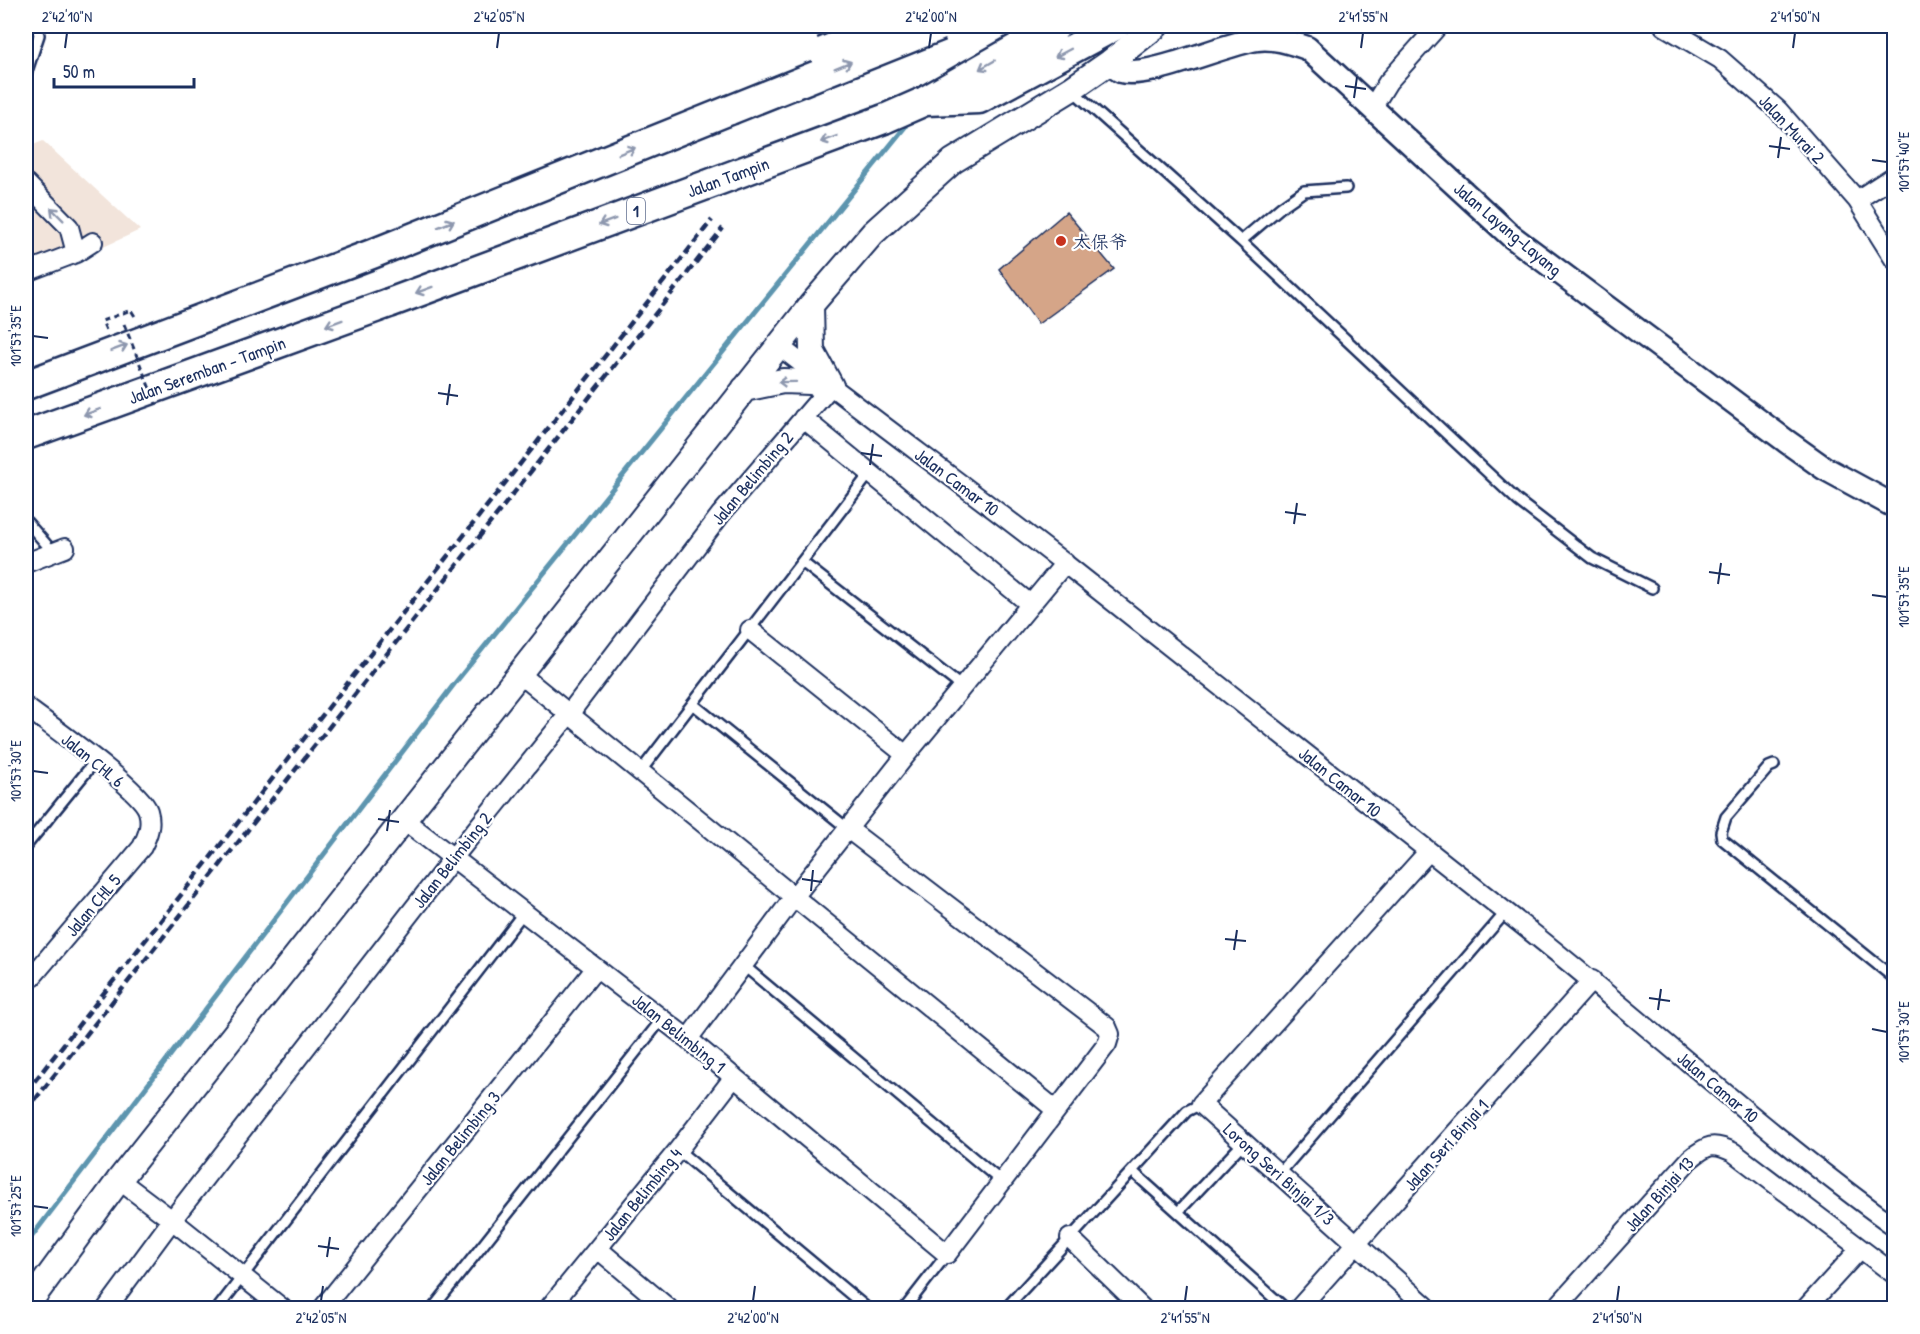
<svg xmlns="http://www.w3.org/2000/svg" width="1920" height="1334" viewBox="0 0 1920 1334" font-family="'Patrick Hand','LXGW WenKai TC',sans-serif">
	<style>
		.built { fill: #f2e4db }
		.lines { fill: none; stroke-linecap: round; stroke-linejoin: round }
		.stream { stroke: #5d95af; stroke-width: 5 }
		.building { fill: #d5a588; stroke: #1b2f5e; stroke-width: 1.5 }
		.service-casing { stroke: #1b2f5e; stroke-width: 14 }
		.minor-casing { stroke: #1b2f5e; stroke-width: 22 }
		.tertiary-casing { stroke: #1b2f5e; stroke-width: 27 }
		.secondary-casing { stroke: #1b2f5e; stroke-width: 28 }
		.trunk-casing { stroke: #1b2f5e; stroke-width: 33 }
		.path { stroke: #1b2f5e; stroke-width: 3; stroke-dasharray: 6 4.5; stroke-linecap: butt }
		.service { stroke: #fff; stroke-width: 9 }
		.minor { stroke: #fff; stroke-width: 18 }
		.tertiary { stroke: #fff; stroke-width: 22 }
		.secondary { stroke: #fff; stroke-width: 24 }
		.trunk { stroke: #fff; stroke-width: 28 }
		.rail { stroke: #1b2f5e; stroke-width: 4.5; stroke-dasharray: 9 4.5; stroke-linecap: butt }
		.trunk-bridge-casing { stroke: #1b2f5e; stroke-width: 33; stroke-linecap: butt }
		.path-bridge { stroke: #1b2f5e; stroke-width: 3; stroke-dasharray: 6 4.5; stroke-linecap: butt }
		.trunk-bridge { stroke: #fff; stroke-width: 28 }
		.oneway { stroke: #8d97ae }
		.ticks { fill: none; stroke: #1b2f5e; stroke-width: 2 }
		.poi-dot { fill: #c8321e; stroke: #fff; stroke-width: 2 }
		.labels { text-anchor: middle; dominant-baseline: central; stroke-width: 4.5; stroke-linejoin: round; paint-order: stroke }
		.shield { fill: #fff; stroke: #5f6d8e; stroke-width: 1.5 }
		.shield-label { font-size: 16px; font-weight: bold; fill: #1b2f5e }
		.street-label { font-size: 18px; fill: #1b2f5e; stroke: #fff }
		.poi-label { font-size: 18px; fill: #1b2f5e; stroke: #fff; text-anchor: start }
		.neatline { fill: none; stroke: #1b2f5e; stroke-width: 2 }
		.ticks-label { font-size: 15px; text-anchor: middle; fill: #1b2f5e }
	</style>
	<rect width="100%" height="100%" fill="#fff"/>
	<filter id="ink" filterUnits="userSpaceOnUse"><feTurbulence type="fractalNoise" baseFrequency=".0167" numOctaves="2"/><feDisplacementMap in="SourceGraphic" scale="12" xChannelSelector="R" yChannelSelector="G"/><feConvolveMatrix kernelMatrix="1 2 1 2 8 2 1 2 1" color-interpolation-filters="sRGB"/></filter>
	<g filter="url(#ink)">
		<path class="built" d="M43,141l97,89 -114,53v-135z"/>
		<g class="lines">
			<path class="stream" d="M26,1244l429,-561 450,-556"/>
		</g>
		<path class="building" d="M1066,212l48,57 -76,55 -39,-55z"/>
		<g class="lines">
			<defs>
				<path id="service" d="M26,74l13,-39 -2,-9
					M1071,89l170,152 277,260 74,57 60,30
					M1241,241l40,-34 23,-16 42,-3
					M26,521l27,31
					M802,562l160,125
					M693,704l155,125
					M1774,765l-5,2 -43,50 -5,15 1,7 172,139
					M640,772l230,-299
					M26,846l70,-86
					M743,965l259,217
					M678,1150l189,158
					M1132,1171l153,137
					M1279,1174l227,-262
					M1178,1212l66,-70
					M218,1308l306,-396
					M433,1308l229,-289
					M905,1308l42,-54
					M1006,1308l181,-197 14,-7"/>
				<path id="minor" d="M1664,26l56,33 58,51 79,90 37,59
					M1372,108l16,-26 50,-56
					M26,183l43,44 7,26
					M1857,200l37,-24
					M26,272l50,-19 17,-11
					M779,346c95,74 194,146 289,220 147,115 291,231 438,346 131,102 253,217 388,314
					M803,418l227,186
					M26,563l39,-15
					M750,630l156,125
					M520,674l536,436
					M26,707c22,17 115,82 122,104 4,13 0,24 -6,36l-116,137
					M404,820l284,219 259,215 160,-210 3,-10 -3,-7 -259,-198
					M1428,852l-227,252 227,204
					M688,1039l106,-142 112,-142 159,-192
					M119,1180l53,40 110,88
					M1070,1238l72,70
					M598,1249l70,59
					M107,1308l65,-88 281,-362 116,-144 152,-200 110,-128
					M323,1308l273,-340
					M549,1308l129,-158 56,-73
					M1299,1308l293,-328
					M1556,1308l134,-149c17,-14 23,-17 43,-7l161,122
					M1806,1308l54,-59"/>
				<path id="tertiary" d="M1110,62c3,3 6,7 11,9 27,8 103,-27 136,-32 18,-2 32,3 50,9l204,188 275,205 38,27 70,38"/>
				<path id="secondary" d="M811,305l1,46 19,35
					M744,389l39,-8 27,1 21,4
					M26,1307l93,-127 692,-875 62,-72 80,-72 118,-72 39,-27 46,-36"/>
				<path id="trunk" d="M925,101l54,-2 136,-73
					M884,119l41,-18 131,-75
					M26,385l346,-131 358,-144
					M26,435l363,-132"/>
			</defs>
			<use href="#service" class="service-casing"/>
			<use href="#minor" class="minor-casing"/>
			<use href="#tertiary" class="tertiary-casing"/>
			<use href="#secondary" class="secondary-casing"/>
			<use href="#trunk" class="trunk-casing"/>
			<path class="path" d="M106,330l-4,-9 29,-11 5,8"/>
			<use href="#service" class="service"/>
			<use href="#minor" class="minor"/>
			<use href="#tertiary" class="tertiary"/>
			<use href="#secondary" class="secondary"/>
			<use href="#trunk" class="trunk"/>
			<path class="rail" d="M26,1092l686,-872
				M26,1111l697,-883"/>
			<defs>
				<path id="trunk-bridge" d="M823,52l62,-26
					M730,110l210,-84
					M389,303l495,-184"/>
			</defs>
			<use href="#trunk-bridge" class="trunk-bridge-casing"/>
			<path class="path-bridge" d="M124,324l32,80"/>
			<use href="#trunk-bridge" class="trunk-bridge"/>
		</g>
		<defs><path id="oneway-shaft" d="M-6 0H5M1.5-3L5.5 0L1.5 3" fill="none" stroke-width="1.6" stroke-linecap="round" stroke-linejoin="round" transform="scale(1.5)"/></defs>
		<g class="oneway">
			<use href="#oneway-shaft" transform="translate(1063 53) rotate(152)"/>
			<use href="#oneway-shaft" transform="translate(843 65) rotate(-22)"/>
			<use href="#oneway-shaft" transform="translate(987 65) rotate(150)"/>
			<use href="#oneway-shaft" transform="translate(829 139) rotate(160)"/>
			<use href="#oneway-shaft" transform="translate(627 151) rotate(-22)"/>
			<use href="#oneway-shaft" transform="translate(57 214) rotate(-135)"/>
			<use href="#oneway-shaft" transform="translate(607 222) rotate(160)"/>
			<use href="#oneway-shaft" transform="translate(446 224) rotate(-22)"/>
			<use href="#oneway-shaft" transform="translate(424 290) rotate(160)"/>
			<use href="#oneway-shaft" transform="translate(334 323) rotate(160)"/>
			<use href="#oneway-shaft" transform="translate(119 348) rotate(-21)"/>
			<use href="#oneway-shaft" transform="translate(787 382) rotate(179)"/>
			<use href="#oneway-shaft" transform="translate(92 412) rotate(160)"/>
		</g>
	</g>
	<path class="ticks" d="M65,48l2,-15M497,48l2,-15M929,48l2,-15M1361,48l2,-15M1793,48l2,-15M1345,86l21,3M1354,98l3,-21M1769,146l21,3M1778,158l3,-21M1872,160l15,2M33,336l15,2M438,393l20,3M447,405l3,-21M861,453l21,3M870,465l3,-21M1285,512l21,3M1294,524l3,-21M1709,572l21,3M1718,584l3,-21M1872,595l15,2M33,771l15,2M378,819l21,3M387,831l3,-21M802,879l20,3M811,891l2,-21M1225,939l21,2M1234,950l3,-20M1649,998l21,3M1658,1010l3,-21M1872,1029l15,3M33,1206l15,2M318,1246l21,3M327,1257l3,-20M321,1301l2,-15M753,1301l2,-15M1185,1301l2,-15M1617,1301l2,-15"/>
	<circle class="poi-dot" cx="1061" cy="241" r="6"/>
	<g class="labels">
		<rect class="shield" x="627" y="198" width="18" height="26" rx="4.5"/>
		<g class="shield-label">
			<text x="636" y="211">1</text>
		</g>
		<g class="street-label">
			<text transform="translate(1792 129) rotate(47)">Jalan Murai 2</text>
			<text transform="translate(728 177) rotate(-20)">Jalan Tampin</text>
			<text transform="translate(1508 229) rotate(40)">Jalan Layang-Layang</text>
			<text transform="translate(207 370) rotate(-20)">Jalan Seremban - Tampin</text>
			<text transform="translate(752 478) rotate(-50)">Jalan Belimbing 2</text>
			<text transform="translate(957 482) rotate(37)">Jalan Camar 10</text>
			<text transform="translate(93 760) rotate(39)">Jalan CHL 6</text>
			<text transform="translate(1340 782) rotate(39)">Jalan Camar 10</text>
			<text transform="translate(452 860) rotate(-52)">Jalan Belimbing 2</text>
			<text transform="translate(93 905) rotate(-50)">Jalan CHL 5</text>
			<text transform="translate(679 1033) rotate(39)">Jalan Belimbing 1</text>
			<text transform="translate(1718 1087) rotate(40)">Jalan Camar 10</text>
			<text transform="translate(460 1138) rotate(-51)">Jalan Belimbing 3</text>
			<text transform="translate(1446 1145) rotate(-48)">Jalan Seri Binjai 1</text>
			<text transform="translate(1279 1174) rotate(42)">Lorong Seri Binjai 1/3</text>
			<text transform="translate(642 1194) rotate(-51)">Jalan Belimbing 4</text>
			<text transform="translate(1659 1194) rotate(-48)">Jalan Binjai 13</text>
		</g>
		<g class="poi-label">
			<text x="1073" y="241">太保爷</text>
		</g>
	</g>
	<rect width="1920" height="1334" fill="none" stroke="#fff" stroke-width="66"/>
	<path d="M54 78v9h140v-9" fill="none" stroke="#1b2f5e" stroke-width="3"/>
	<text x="63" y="78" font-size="18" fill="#1b2f5e" stroke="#ffffff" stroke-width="4.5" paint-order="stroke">50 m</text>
	<rect x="33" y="33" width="1854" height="1268" class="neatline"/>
	<g class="ticks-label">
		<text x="67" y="22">2°42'10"N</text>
		<text x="499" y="22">2°42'05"N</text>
		<text x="931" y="22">2°42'00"N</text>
		<text x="1363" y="22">2°41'55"N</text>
		<text x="1795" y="22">2°41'50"N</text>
		<text transform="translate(1904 162) rotate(-90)" y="5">101°57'40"E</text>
		<text transform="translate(16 336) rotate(-90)" y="5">101°57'35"E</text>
		<text transform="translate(1904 597) rotate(-90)" y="5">101°57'35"E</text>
		<text transform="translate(16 771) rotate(-90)" y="5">101°57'30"E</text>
		<text transform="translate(1904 1032) rotate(-90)" y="5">101°57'30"E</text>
		<text transform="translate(16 1206) rotate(-90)" y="5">101°57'25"E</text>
		<text x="321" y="1323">2°42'05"N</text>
		<text x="753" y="1323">2°42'00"N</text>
		<text x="1185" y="1323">2°41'55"N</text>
		<text x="1617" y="1323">2°41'50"N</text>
	</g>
</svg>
